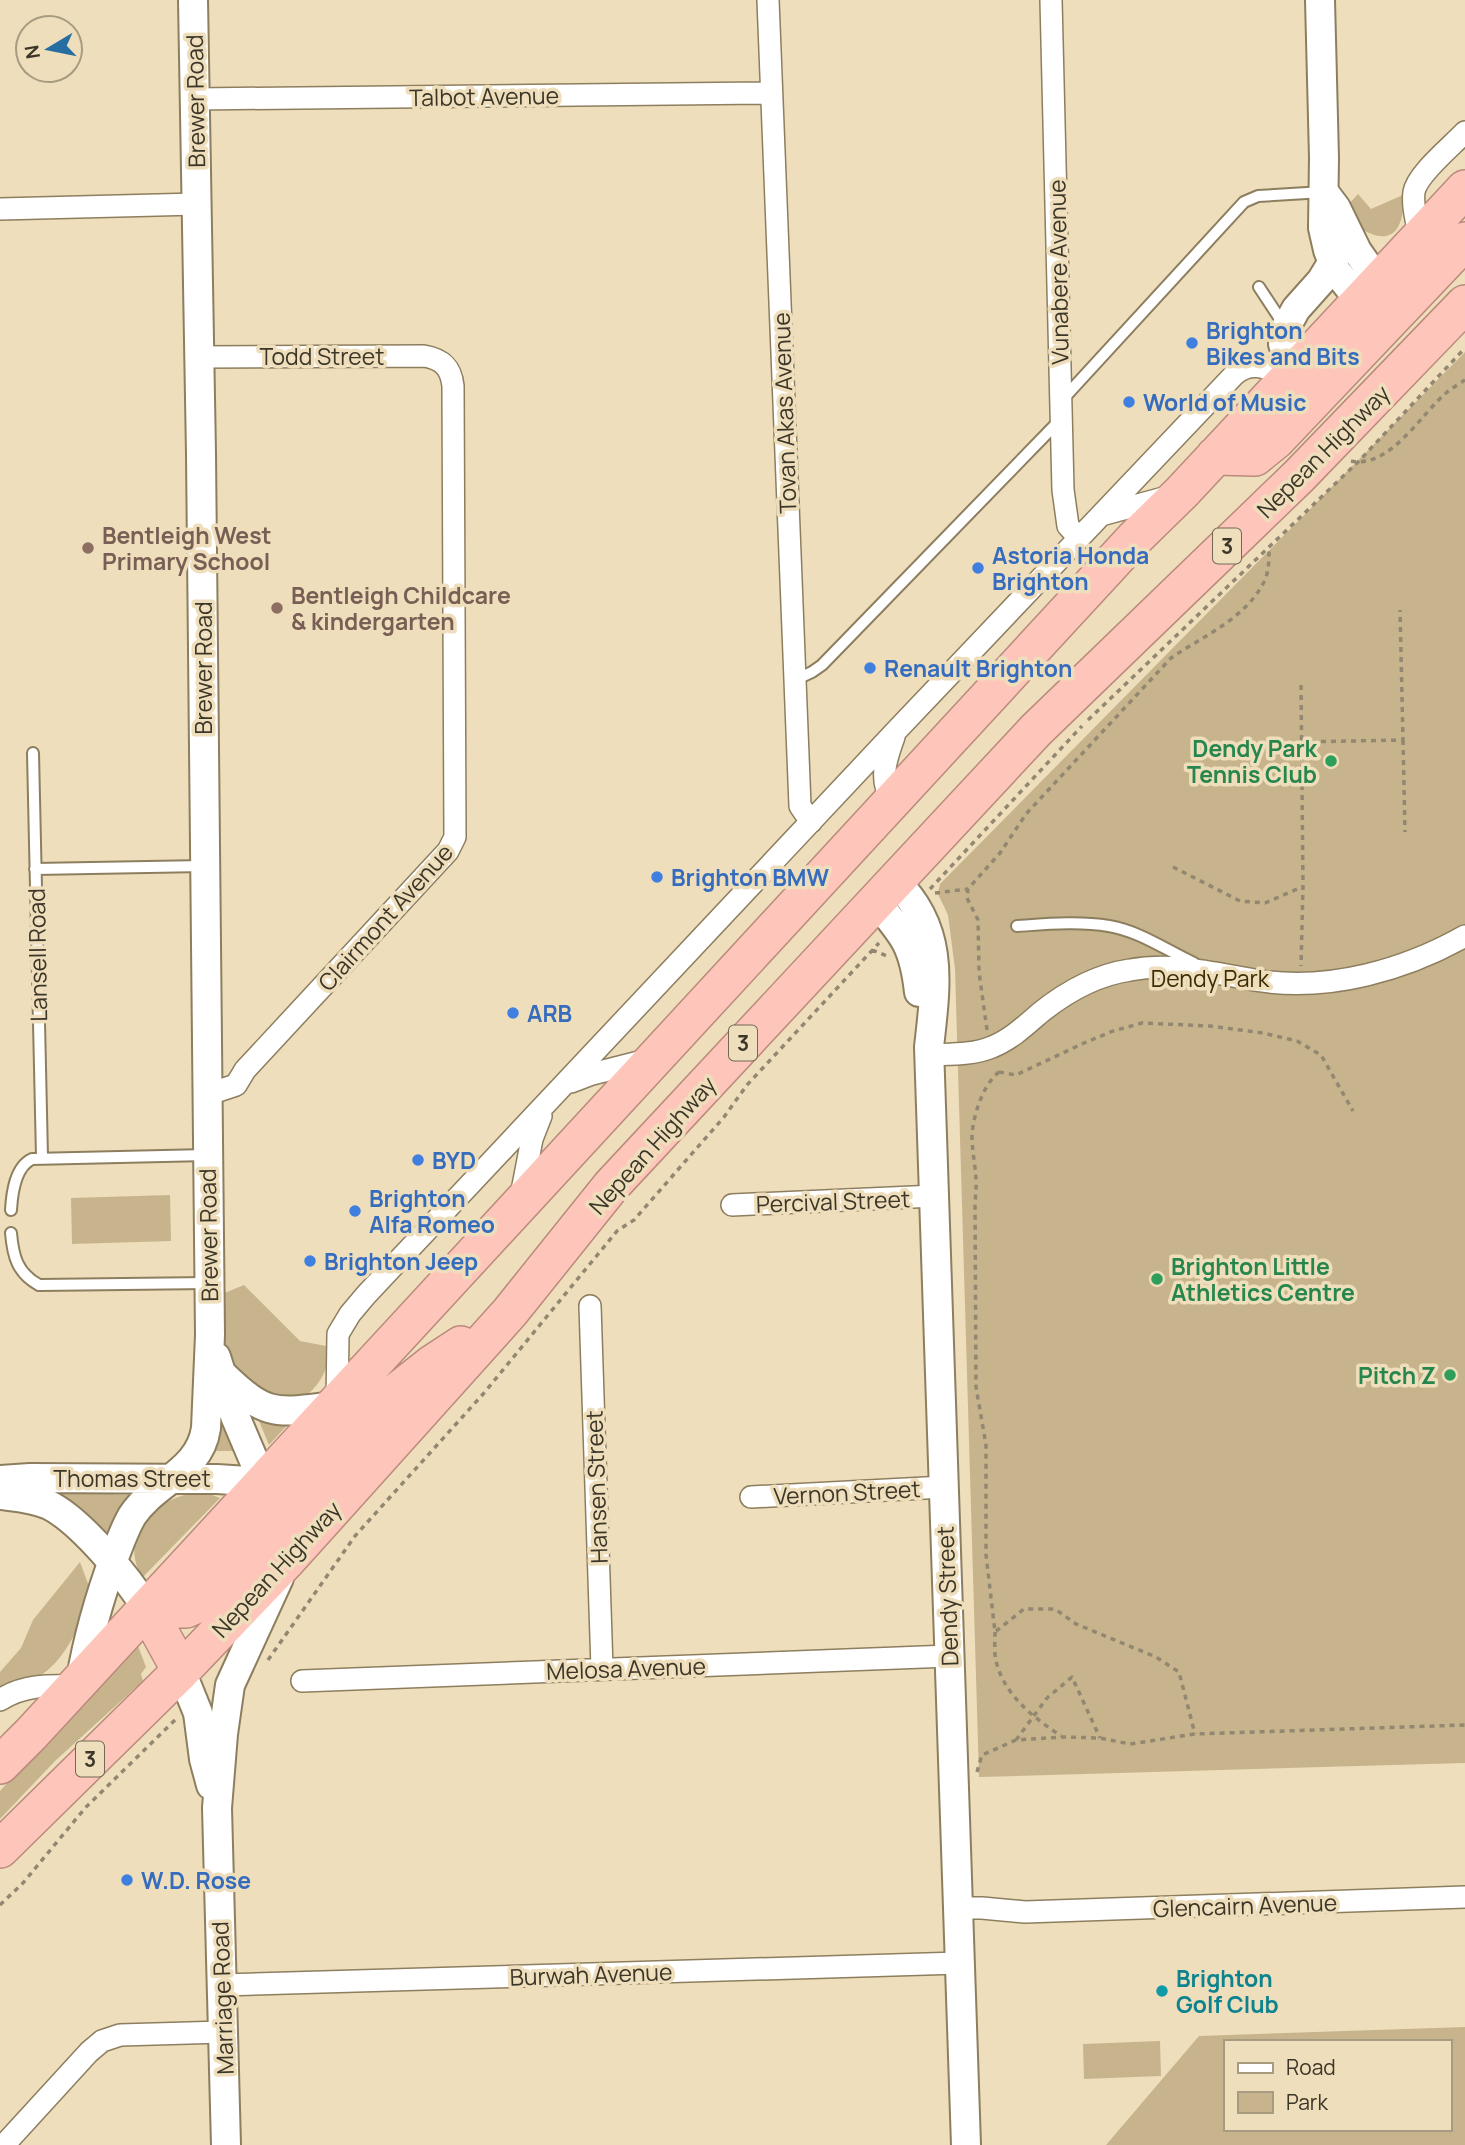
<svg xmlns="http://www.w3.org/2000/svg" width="1465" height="2145" viewBox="0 0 1465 2145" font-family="Manrope,sans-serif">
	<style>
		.green { fill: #c7b48c; fill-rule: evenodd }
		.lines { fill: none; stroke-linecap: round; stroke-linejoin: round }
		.service-casing { stroke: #8d7e5f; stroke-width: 14 }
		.minor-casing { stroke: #8d7e5f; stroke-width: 24 }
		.tertiary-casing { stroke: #8d7e5f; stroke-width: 32 }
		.trunk-casing { stroke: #ba8a7c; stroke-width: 40 }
		.path { stroke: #928770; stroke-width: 3.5; stroke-dasharray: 5 5; stroke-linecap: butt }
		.service { stroke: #fff; stroke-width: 10 }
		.minor { stroke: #fff; stroke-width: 21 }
		.tertiary { stroke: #fff; stroke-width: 28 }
		.trunk { stroke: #fec6ba; stroke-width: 37 }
		.shop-dot { fill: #3f7fe0; stroke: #eedebb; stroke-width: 2.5 }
		.education-dot { fill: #8d6e63; stroke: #eedebb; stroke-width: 2.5 }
		.leisure-dot { fill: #2e9e5b; stroke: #eedebb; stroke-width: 2.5 }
		.culture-dot { fill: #0f9aa8; stroke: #eedebb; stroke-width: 2.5 }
		.labels { text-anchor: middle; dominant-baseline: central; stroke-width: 7; stroke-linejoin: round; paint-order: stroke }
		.shield { fill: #eedebb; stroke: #716855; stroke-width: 2 }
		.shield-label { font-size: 21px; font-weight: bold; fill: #3c3629 }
		.street-label { font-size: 23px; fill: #3c3629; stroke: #eedebb }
		.shop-label { font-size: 23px; font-weight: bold; fill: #366cbe; stroke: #eedebb; text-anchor: start }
		.education-label { font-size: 23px; font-weight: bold; fill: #785e54; stroke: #eedebb; text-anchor: start }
		.leisure-label { font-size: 23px; font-weight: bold; fill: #27864d; stroke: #eedebb; text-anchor: end }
		.park-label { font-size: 23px; fill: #3d2d04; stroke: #eedebb }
		.culture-label { font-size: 23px; font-weight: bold; fill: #0d838f; stroke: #eedebb; text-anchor: start }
	</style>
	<rect width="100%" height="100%" fill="#eedebb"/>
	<path class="green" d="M1358,194l13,15 32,-14c2,29 -8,53 -40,35l-15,-25z
		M1465,352v1411l-486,14 -24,-808 -7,-54 -10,-21 2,-10z
		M170,1195l1,46 -99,3 -1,-46z
		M244,1285l56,56 26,5c7,18 -7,41 -22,51 -5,4 -16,4 -23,5 -12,-7 -27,-14 -38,-23 -22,-19 -21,-59 -21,-85z
		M216,1405l21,46h-25z
		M257,1416l36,3 -24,26z
		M60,1491l68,4 1,2 -23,43 -49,-42z
		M188,1494l24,1 8,3 -78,80c-22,-40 6,-74 46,-84z
		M80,1562l11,30c-14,44 -36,96 -91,94v-14l21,-24 12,-28z
		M138,1646l8,21 -5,7 2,7 -88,80 -55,58v-28l118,-127z
		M1465,2027v118h-359l93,-109zM1225,2042h224v87h-224z
		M1160,2041l1,35 -77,3 -1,-35z"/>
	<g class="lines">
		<defs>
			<path id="service" d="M1259,287l25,38
				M1063,399l181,-197 14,-6 65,-4
				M795,680l17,-8 10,-7 237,-244
				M33,753l9,404
				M35,869l169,-3
				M1017,926c30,-2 62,-5 92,0 30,5 57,24 85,37
				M11,1210c1,-17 4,-43 21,-51l175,-4
				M11,1233c2,23 6,40 28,52l170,-2"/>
			<path id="minor" d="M768,0l32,806 11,16
				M1051,0l12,490 5,36 11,12
				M196,99l575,-6
				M0,209l197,-5
				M1420,237c-3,-14 -8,-30 -6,-45 3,-18 38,-46 51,-60
				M200,357l224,-1c18,3 27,11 29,30l2,451 -7,14 -203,219 -9,15 -30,10
				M1101,515l70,-19
				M893,801c-15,-20 -7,-42 1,-64
				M930,1055c20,-1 43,0 62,-8 18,-7 33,-21 48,-34 26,-21 56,-38 90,-43 45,-8 87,4 131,11 69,10 144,-11 204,-45
				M571,1082l21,-8 55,-14
				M521,1196l11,-57 9,-23
				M732,1205l203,-9
				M590,1306l12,362
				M337,1403l1,-69 12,-20 16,-19 530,-564 338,-356c17,-16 36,-6 55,1
				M751,1497l193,-10
				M302,1681l647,-25
				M0,1700c23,-15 48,-15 75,-14
				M958,1908h24l43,4 440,-15
				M222,1985l737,-22
				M4,2145l85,-93 13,-11 18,-6 103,-3"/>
			<path id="tertiary" d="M1320,0l4,158 -1,70 5,22 8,21 24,30
				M1324,192l12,16 21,43 21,30
				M1293,373l-10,-29 3,-17 10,-18 25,-28 11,-18
				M895,881c50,48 41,103 34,166l37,1098
				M876,902c29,34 38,45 43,90
				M216,1357l19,59 28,66
				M222,1374c45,44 54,39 113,32
				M0,1480l30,-2 187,1 46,3
				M0,1495c16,2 33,3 49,10 32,16 79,73 98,104
				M181,1671l17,42 6,46 7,26
				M81,1679c7,-42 19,-83 34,-124 5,-13 10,-27 17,-39 22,-34 68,-44 74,-88l4,-93 -9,-881 -8,-454
				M226,2145l-9,-337 6,-74 7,-49 49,-107"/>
			<path id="trunk" d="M1215,456l40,1 21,-17 189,-199
				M147,1609h39l9,-4 194,-207 43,-34 29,-19
				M147,1609l34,62
				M0,1765l31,-31 1103,-1195 48,-47 283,-303
				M0,1849l181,-178 107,-112 222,-247 101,-126 425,-456 263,-254 166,-172"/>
		</defs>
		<use href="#service" class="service-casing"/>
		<use href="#minor" class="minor-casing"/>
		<use href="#tertiary" class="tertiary-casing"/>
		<use href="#trunk" class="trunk-casing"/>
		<path class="path" d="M1351,461c39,8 71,-48 95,-68 6,-5 13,-9 19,-13
			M1301,685l2,201 -2,80
			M1088,720l270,-258 107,-114
			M1403,740l2,92
			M1301,742l102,-2 -3,-130
			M1173,867l67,34 25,2 37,-16
			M930,889l152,-163
			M935,893l33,-4
			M872,950l15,6
			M987,1030l-8,-58 -1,-52 -11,-22 1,-9 32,-36 26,-39 145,-156c32,-22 74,-39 93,-76 5,-10 5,-22 5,-33
			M999,1072c-17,13 -28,49 -27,70 2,23 6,35 3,60l1,185 10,58v110l9,77 29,-23h31l21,15 80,33 23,15 16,62
			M999,1072l17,3 68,-32 29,-12 29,-8 68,3 53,7 34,8 24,14 32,56
			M995,1632c0,9 -1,20 1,29 8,34 38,57 65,75
			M268,1660l87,-124 129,-143 133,-162 17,-11 90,-103 23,-32 132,-142
			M1016,1740l31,-42 25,-21 28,61
			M977,1772l5,-17 34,-15 47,-3 37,1 30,6 65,-10 270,-9
			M0,1905l23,-22 63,-76 90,-88"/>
		<use href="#service" class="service"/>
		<use href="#minor" class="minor"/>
		<use href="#tertiary" class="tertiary"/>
		<use href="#trunk" class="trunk"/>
	</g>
	<g class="shop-dot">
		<circle cx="1192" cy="343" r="7"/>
		<circle cx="1129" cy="402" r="7"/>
		<circle cx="978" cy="568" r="7"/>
		<circle cx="870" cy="668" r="7"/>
		<circle cx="657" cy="877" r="7"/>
		<circle cx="513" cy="1013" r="7"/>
		<circle cx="418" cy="1160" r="7"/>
		<circle cx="355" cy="1211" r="7"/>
		<circle cx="310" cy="1261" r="7"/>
		<circle cx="127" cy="1880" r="7"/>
	</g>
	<g class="education-dot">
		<circle cx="88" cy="548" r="7"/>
		<circle cx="277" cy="608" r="7"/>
	</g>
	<g class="leisure-dot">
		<circle cx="1331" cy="761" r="7"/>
		<circle cx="1157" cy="1279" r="7"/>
		<circle cx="1450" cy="1375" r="7"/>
	</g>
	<circle class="culture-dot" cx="1162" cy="1991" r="7"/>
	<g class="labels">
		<g class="shield">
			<rect x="1213" y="528.5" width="28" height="35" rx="5"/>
			<rect x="729" y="1025.5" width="28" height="35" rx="5"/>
			<rect x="76" y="1741.5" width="28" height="35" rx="5"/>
		</g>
		<g class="shield-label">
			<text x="1227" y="546">3</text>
			<text x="743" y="1043">3</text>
			<text x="90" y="1759">3</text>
		</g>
		<g class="street-label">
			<text transform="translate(484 96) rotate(-1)">Talbot Avenue</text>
			<text transform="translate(195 101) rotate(-91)">Brewer Road</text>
			<text transform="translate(1058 272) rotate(-91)">Vunabere Avenue</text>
			<text x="322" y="356">Todd Street</text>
			<text transform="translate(784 413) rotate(-92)">Tovan Akas Avenue</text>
			<text transform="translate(1323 451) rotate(-45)">Nepean Highway</text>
			<text transform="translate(203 668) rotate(-90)">Brewer Road</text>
			<text transform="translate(385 917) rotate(-48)">Clairmont Avenue</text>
			<text transform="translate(37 955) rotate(-91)">Lansell Road</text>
			<text transform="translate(652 1145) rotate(-48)">Nepean Highway</text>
			<text transform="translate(833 1201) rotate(-2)">Percival Street</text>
			<text transform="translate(208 1235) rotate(-91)">Brewer Road</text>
			<text x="132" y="1478">Thomas Street</text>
			<text transform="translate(596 1487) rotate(-92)">Hansen Street</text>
			<text transform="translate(847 1492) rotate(-3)">Vernon Street</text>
			<text transform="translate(276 1569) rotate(-47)">Nepean Highway</text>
			<text transform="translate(947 1596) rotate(-92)">Dendy Street</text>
			<text transform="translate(626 1668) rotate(-2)">Melosa Avenue</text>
			<text transform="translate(1245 1905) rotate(-2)">Glencairn Avenue</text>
			<text transform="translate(591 1974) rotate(-2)">Burwah Avenue</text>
			<text transform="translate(222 1998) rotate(-92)">Marriage Road</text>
		</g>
		<g class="shop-label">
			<text x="1206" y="330">Brighton<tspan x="1206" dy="26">Bikes and Bits</tspan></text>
			<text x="1143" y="402">World of Music</text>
			<text x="992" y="555">Astoria Honda<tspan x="992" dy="26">Brighton</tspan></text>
			<text x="884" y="668">Renault Brighton</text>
			<text x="671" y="877">Brighton BMW</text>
			<text x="527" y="1013">ARB</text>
			<text x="432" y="1160">BYD</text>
			<text x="369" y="1198">Brighton<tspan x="369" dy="26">Alfa Romeo</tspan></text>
			<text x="324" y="1261">Brighton Jeep</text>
			<text x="141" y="1880">W.D. Rose</text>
		</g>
		<g class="education-label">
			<text x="102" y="535">Bentleigh West<tspan x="102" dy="26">Primary School</tspan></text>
			<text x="291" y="595">Bentleigh Childcare<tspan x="291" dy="26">&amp; kindergarten</tspan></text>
		</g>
		<g class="leisure-label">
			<text x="1317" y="748">Dendy Park<tspan x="1317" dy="26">Tennis Club</tspan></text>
			<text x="1171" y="1266" text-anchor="start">Brighton Little<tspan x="1171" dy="26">Athletics Centre</tspan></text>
			<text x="1436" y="1375">Pitch Z</text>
		</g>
		<g class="park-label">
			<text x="1210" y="978">Dendy Park</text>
		</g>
		<g class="culture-label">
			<text x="1176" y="1978">Brighton<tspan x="1176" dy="26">Golf Club</tspan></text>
		</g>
	</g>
	<rect x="1224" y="2040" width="228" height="91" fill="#eedebb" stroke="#a79b81" stroke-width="2"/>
	<rect x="1238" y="2063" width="35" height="10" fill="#ffffff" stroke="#a79b81" stroke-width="2"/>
	<text x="1286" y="2075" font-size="21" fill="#3c3629">Road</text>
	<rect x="1238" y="2092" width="35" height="21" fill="#c7b48c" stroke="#a79b81" stroke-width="2"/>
	<text x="1286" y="2110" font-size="21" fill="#3c3629">Park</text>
	<g transform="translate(49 49) rotate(260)"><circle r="33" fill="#eedebb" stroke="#a79b81" stroke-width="2"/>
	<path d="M0-5L12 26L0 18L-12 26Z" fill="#266da1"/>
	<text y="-10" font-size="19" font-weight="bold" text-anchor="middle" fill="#3c3629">N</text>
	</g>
</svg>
